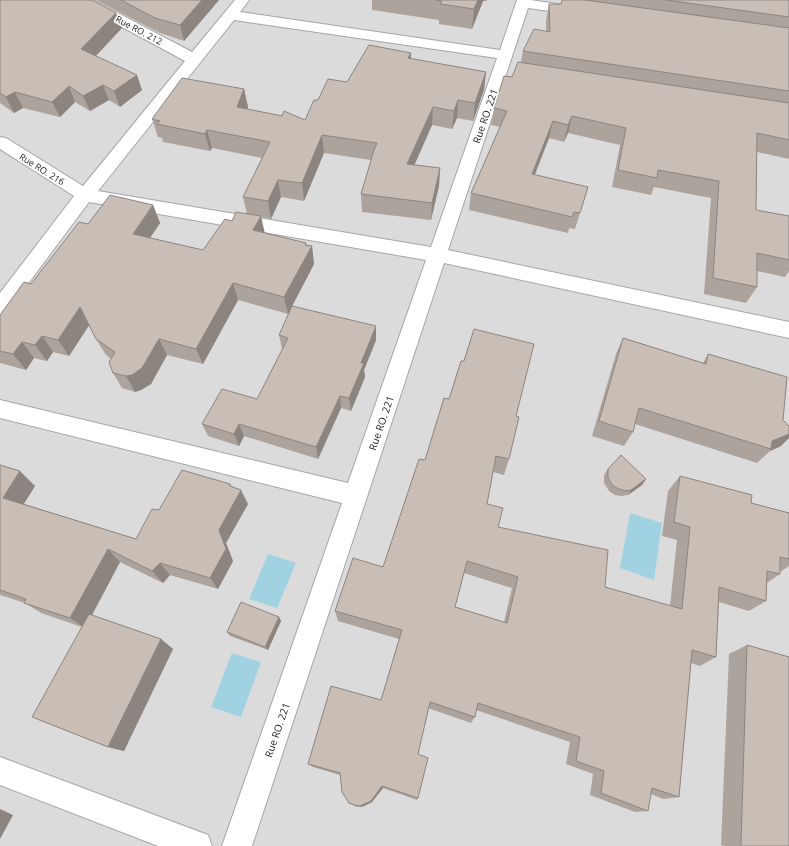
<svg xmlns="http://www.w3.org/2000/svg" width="789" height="846" viewBox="0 0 789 846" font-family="'Open Sans',sans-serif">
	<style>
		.residential { fill: #dcdbdb }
		.water { fill: #a0d2e1 }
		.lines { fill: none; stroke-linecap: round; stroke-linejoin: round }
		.street-casing { stroke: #a5a5a5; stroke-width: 2 }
		.street { fill: #fff; fill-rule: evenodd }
		.wall { fill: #aca39d; fill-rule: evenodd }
		.shaded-wall { fill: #8c857f }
		.building { fill: #c8beb6; stroke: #8c857f; fill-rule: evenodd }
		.labels { text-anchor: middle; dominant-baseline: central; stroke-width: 3.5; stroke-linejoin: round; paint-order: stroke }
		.far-street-label { font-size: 9px; fill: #1e1e1e; stroke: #fff }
		.street-label { font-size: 10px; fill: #1e1e1e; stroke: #fff }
	</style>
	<rect width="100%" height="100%" fill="#f0ece3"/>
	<path class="residential" d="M0,0h789v846h-789z"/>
	<path class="water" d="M630,513l32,10 -8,57 -34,-12z
		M268,554l28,9 -19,45 -28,-9z
		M232,653l29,9 -20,55 -30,-10z"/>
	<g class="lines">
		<defs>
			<path id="street" d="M76,0h17l99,52 43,-52h14l-9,12 260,38 17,-50h14l52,8 2,3 -2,3 -5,1 -50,-7 -80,242 341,72v16l-345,-75 -192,583h-30l120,-343 -342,-85v-18l348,83 78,-223 -337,-58 -82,110 -7,3v-22l74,-97 -74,-47v-12l6,1 77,48 102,-125 -107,-58zM234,20l263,38 -66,189 -333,-56z
				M0,757l208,78 4,11h-54l-158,-61z"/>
		</defs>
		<use href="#street" class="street-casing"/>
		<use href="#street" class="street"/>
	</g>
	<path class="wall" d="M0,0l116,13 6,15 -26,28 46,34 -22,17 -11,-7 -19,11 -15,-9 -15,15 -37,-9 -9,5 -14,-10z
		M96,0h123l-35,41 -24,-8z
		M372,0h116l-5,1 -11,28 -33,-5v-4l-67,-10z
		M562,0h227v159l-32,-7 -1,58 33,6v55l-4,6 -28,-6v16l-11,16 -42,-9 7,-96 -57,-11 -3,8 -39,-8 8,-42 -52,-12 -4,9 -15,-4 -14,37 53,12 -13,42 -6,-1 -1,5 -99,-23 2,-17 29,-66 -9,-2 3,-17 18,-31 9,-15 2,-11 23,-19v-11l3,-17h12z
		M411,59l75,13 -2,18 -11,31 -16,-3 -5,11 -20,-4 -18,40 26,3 -1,18 -8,34 -69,-8 -1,-18 10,-34 -47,-7 -20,48 -23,-4 -10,22 -10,-2 3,16 42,10v2l6,1 2,18 -26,50 -50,-14 -35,64 -36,-9 -16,29 -10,6 -6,2 -13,-4 -9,-15 -2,-14 -5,-4 -10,-16 -7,-14 -20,31 -16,-4 -6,9 -13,-3 -8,12 -26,-7v-48l31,-31 57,-60 65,-19 7,18 -10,15 53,12 29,-29 15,-7 -4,-17 19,-39 -50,-10 -2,3 -47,-9 -1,-4 -4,-1 -6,-18 92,-30 4,18 -1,2 58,11 13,-20 29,-18z
		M376,326v14l-12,30 1,7 -14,34 -10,-3 -23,51 -74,-23 -5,10 -31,-10 -6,-12 55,-25 26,-50h-1l-3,-14z
		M623,338l80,25 5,-9 75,66 -2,26 -11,5 -13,12 -122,-39 -2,8 -9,14 -32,-10 24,-82z
		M516,416l-7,43 -5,16 -11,-3 -6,32 11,23 107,60 65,19 7,-66 -15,-4 6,-45 12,-15 71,27 38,10v53l-9,6v2l-13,9 -1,18 -17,10 -30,-9 -3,55 -16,9 -9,-3 -12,134 -16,2 -12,-5 -3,17 -13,1 -45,-17 3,-21 -27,-10 4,-22 -94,-32 -1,7 -4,6 -43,-15 -10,46v44l-1,2 -34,-12 -11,14 -10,5h-5l-8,-4 -9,-28 -27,-8 -5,-3 73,-64 18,-61 -61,-18 -3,-10 48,-44 42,-107zM464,573l48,15 -8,34 -49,-15z
		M0,465l35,21 -11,18 112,35 23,-29 72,-24 17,18 -22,39 7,18 -15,28 -48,-14 -7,8 -43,-21 -28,53 69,24 12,10 -49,102 -16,-4 -26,-120 -41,-14 -16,-10 -25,-8z
		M608,469l38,10 -4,6 -14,10 -6,1 -7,-1 -6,-4 -5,-8v-8z
		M279,617l2,4 -13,29 -38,-14 -3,-4z
		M747,645l42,201h-64l-4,-1 8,-191z"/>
	<path class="shaded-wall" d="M202,0h17l-35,41 -4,-16z
		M478,0h10l-5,1 -11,28 2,-20z
		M116,13l6,15 -35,37 -6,-16z
		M411,53v18l-3,-13z
		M486,72l-2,18 -11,31 2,-18z
		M137,75l5,15 -22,17 -6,-16z
		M103,85l6,15 -19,11 -7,-15z
		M69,86l6,16 -15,15 -8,-15z
		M244,89l4,18 -7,18 -4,-18z
		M15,92l8,16 -9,5 -8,-16z
		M458,100l-1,18 -5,11 2,-18z
		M433,107l-1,18 -25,57v-18z
		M572,116l-4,17 -4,9 4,-17z
		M553,121l-4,17 -21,53 4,-17z
		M207,130l5,18 -2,3 -5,-17z
		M322,135l2,18 -20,48 -2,-18z
		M440,168l-1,18 -8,34 1,-17z
		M278,180l3,17 -10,22 -3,-18z
		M153,205l7,18 -19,28 -8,-17z
		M261,216l4,18 -12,-4z
		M306,243l1,11 5,-8 2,18 -26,50 -4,-17z
		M233,283l5,17 -35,64 -7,-15z
		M80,307l10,17 -21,32 -11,-16z
		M376,326v14l-12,30 1,7 -14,34 -2,-13 12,-35z
		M42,336l11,16 -6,9 -12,-16z
		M159,339l8,16 -16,29 -10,6 -6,2 -9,-16z
		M22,342l12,16 -8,12 -13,-16z
		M340,396l1,12 -23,51 -2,-12z
		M239,424l5,12 -5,10 -5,-12z
		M789,434v4l-8,8 -11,5 1,-2 1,-8z
		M20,471l15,15 -16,25 -16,-13z
		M646,479l-4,6 -14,10 3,-5z
		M230,484l7,14 4,-8 7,14 -22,39 7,18 -15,28 -8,-11 9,-48z
		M108,549l12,13 -35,66 -15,-10z
		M160,563l10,12 -7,8 -11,-12z
		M279,617l2,4 -13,29 -3,-3z
		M161,639l12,10 -49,102 -16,-4z
		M382,786l1,2 -11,14 -10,5 -2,-1z
		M0,809l13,6 -13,24z"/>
	<path class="building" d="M0,0h92l24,13 -35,36 56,26 -23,16 -11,-6 -20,11 -14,-10 -17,16 -37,-10 -9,5 -6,-4z
		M121,0h81l-22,25 -25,-7z
		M436,0h42l-4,9 -34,-5 2,-3z
		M562,0h23l204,28v63l-266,-40 11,-22 16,3 -1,-28h12z
		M666,0h123v17z
		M369,45l42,8 -3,5 78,14 -11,31 -17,-3 -4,11 -21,-4 -26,57 33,4 -8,35 -71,-9 13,-44 3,-7 -55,-8 -20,48 -24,-3 -10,21 -25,-4 27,-55 -63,-12 -2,4 -48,-10 3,-3 -8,-2 30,-41 62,11 -7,18 45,9 2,-5 21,9 9,-20h4l10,-21 19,3z
		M518,62l271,41v37l-32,-7 -1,77 33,6v44l-32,-7v34l-44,-9 6,-97 -61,-11 -1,8 -39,-8 8,-42 -54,-12 -4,9 -15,-4 -21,53 56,13 -8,26 -6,-1 -2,5 -101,-24 36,-82 -13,-3 10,-32 8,1z
		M110,195l43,10 -20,29 70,16 22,-31 7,2 4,-9 25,4 -8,14 53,13 -1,2 7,1 -28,51 -51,-14 -37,66 -37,-10 -17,29 -10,7 -6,1 -13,-3 -4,-11 6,-10 -19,-13 -16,-32 -22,33 -16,-4 -7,9 -13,-3 -9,12 -13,-3v-36l24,-33 7,2 48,-62 9,2z
		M292,306l84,20 -15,37h3l-15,35 -9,-2 -24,51 -77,-23 -5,10 -32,-10 20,-35 35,10 31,-61 -9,-3z
		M474,329l60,15 -18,72 3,1 -10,42 -13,-3 -9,48 16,4 -5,19 110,23 -3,37 77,22 8,-82 -16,-5 6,-46 72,19 -1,8 38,10v46l-9,-2v17l-13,-3 -1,30 -47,-14 -3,70 -24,-7 -13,147 -27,-9 -4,23 -47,-18 3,-22 -28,-10 4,-24 -102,-34 -3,14 -45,-15 -12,52 10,4 -10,40 -36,-12 -11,15 -11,5 -6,-1 -5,-2 -7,-11 -2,-19 -32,-9 23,-78 50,14 21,-70 -67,-19 18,-53 30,9 36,-108 6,1 19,-62 5,1 12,-38h3zM467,561l51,16 -11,46 -52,-16z
		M623,338l83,26 2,-10 79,23 -4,43 6,6v8l-17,7 -1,8 -132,-41 -6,24 -34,-11z
		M621,455l25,24 -15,11 -5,1 -7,-2 -6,-3 -5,-8v-9z
		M0,465l20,6 -17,27 133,41 16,-30 7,1 23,-40 48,14v2l11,4 -22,40 7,19 -16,29 -50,-15 -8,8 -44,-22 -38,69 -46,-15 2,-4 -26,-9z
		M241,602l38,15 -14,30 -38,-15z
		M89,614l72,25 -53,108 -76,-30z
		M747,645l42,12v189h-47l-1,-1z"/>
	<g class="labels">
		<g class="far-street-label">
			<text transform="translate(139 30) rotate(28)">Rue RO. 212</text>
			<text transform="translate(42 169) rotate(32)">Rue RO. 216</text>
		</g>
		<g class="street-label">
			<text transform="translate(485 116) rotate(-71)">Rue RO. 221</text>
			<text transform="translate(381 423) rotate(-71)">Rue RO. 221</text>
			<text transform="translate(277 730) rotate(-71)">Rue RO. 221</text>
		</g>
	</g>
</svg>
